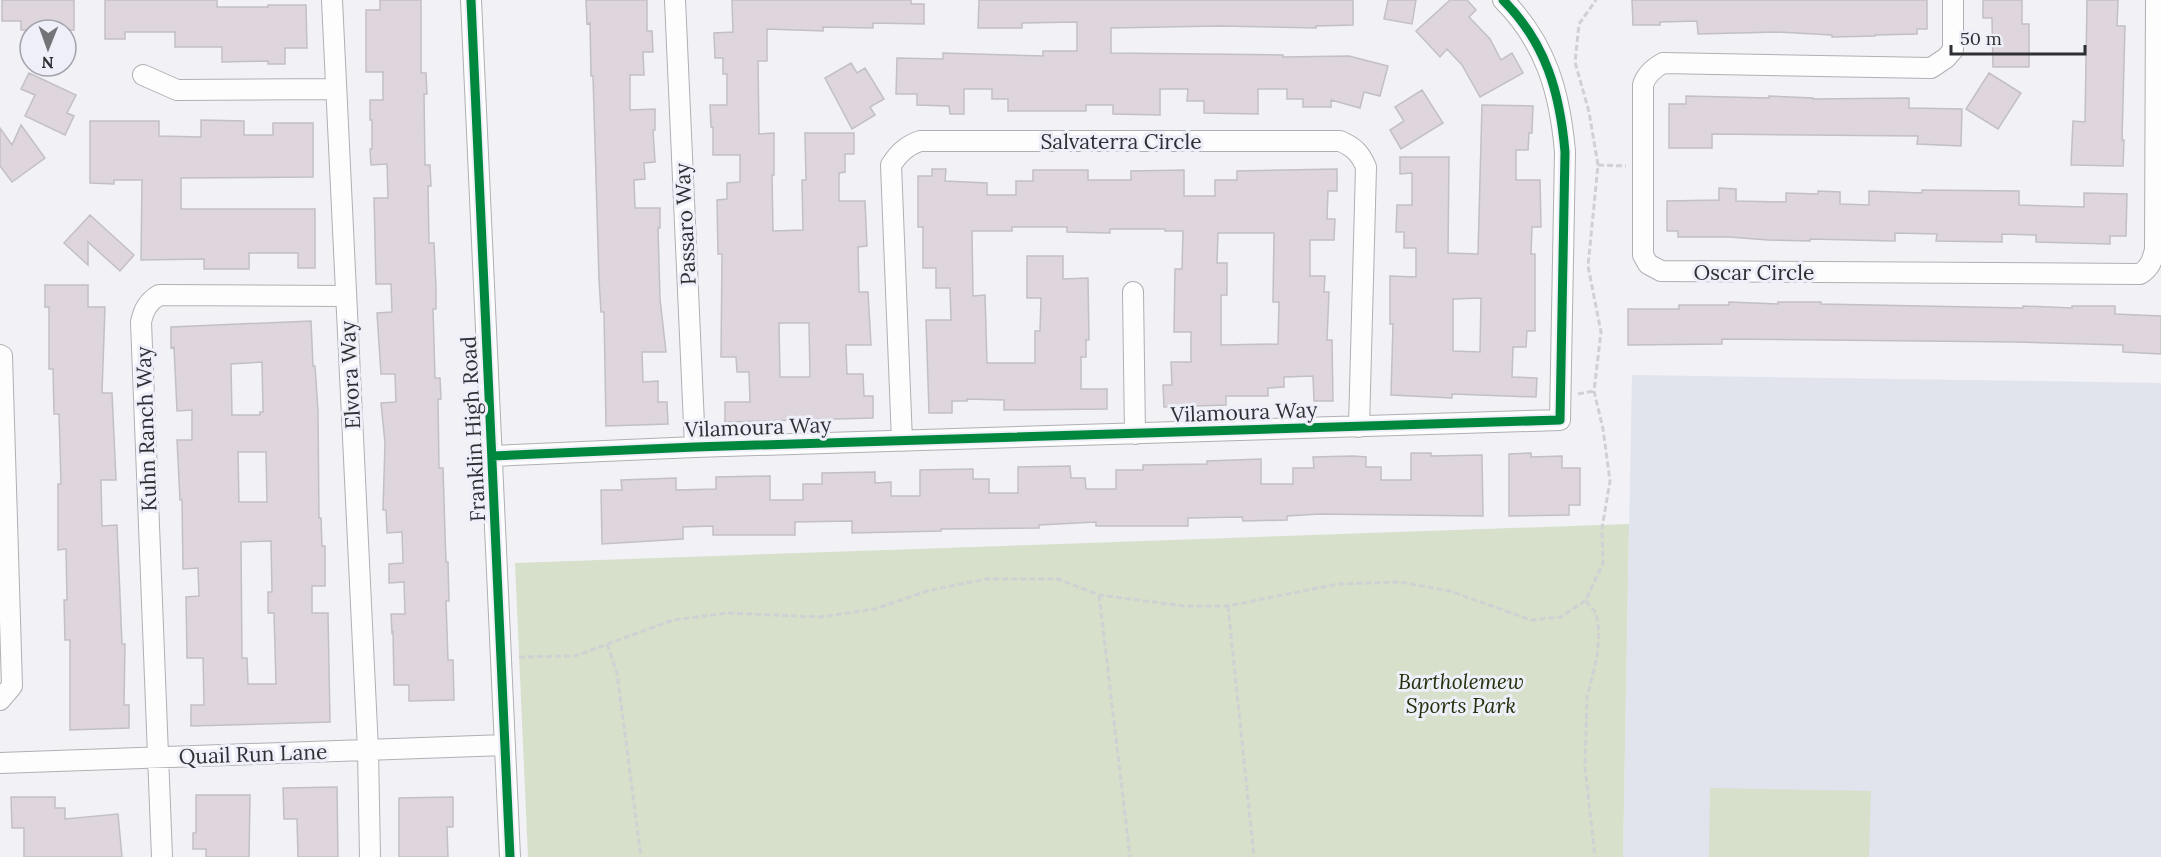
<svg xmlns="http://www.w3.org/2000/svg" width="2161" height="857" viewBox="0 0 2161 857" font-family="Lora,serif">
	<style>
		.built { fill: #e1e3ed }
		.green { fill: #d6e0cb }
		.building { fill: #ded5dd; stroke: #c2c0c3; stroke-width: 1.5; fill-rule: evenodd }
		.lines { fill: none; stroke-linecap: round; stroke-linejoin: round }
		.minor-casing { stroke: #b0b0b4; stroke-width: 22 }
		.path { stroke: #d0d1d3; stroke-width: 3; stroke-dasharray: 6 3; stroke-linecap: butt }
		.minor { stroke: #fdfdfe; stroke-width: 20 }
		.cycleway-casing { stroke: #eeeff9; stroke-width: 13 }
		.cycleway { stroke: #00873e; stroke-width: 9 }
		.labels { text-anchor: middle; dominant-baseline: central; stroke-width: 6; stroke-linejoin: round; paint-order: stroke }
		.street-label { font-size: 21px; fill: #2f3033; stroke: #eeeff9 }
		.park-label { font-size: 21px; font-style: italic; fill: #22300b; stroke: #eeeff9 }
	</style>
	<rect width="100%" height="100%" fill="#f1f1f6"/>
	<path class="built" d="M1632,375l529,8v474h-538z"/>
	<path class="green" d="M1629,524l-6,333h-1095l-13,-294z
		M1710,788l161,3 -2,66h-160z"/>
	<path class="building" d="M2,0h72v30h-53v-9h-19z
		M105,0h112v7h51v-2h38l1,43h-22v16h-17v-3l-46,1v-15h-47v-15h-50v7h-20z
		M380,0h41v73h5l1,21h-3l1,71h5l1,21h-3l1,57h5l2,45v21h-3l2,69h5l1,21h-3l1,69h4l2,65 1,29h2l1,39h-3l2,59h5l1,40 -45,1v-16h-15l-1,-53 -1,1 -1,-19h14l-1,-32 -15,1v-19l14,-1 -1,-31 -15,1 -1,-23h-3l2,-67 -4,-40 15,-1 -1,-28h-14l-4,-61 15,-1 -1,-28h-15l-2,-86h14l-1,-34 -16,1 -1,-16h2v-29h-2v-20h13v-28h-17v-62h14z
		M586,0h61v31h5l1,21h-10l1,23h-14v35l25,-1v21h-2l2,32 -11,1 1,16 -11,1 1,28h25v20h-2l2,71 6,53h-24l1,30 15,-1v21h9l1,22 -62,2 -2,-114h-3l-2,-33 -6,-203h-2l-1,-53 -3,1z
		M732,0h179v4h13v20l-51,-1v5l-50,-1v4l-56,-2v32h-9l1,73 15,-1v42h-2l1,56 30,-1 -1,-50h4l-1,-47h49v21h-9v18l-6,1v28h26l2,45 -9,1 1,45h9l3,53h-25l1,29h16l1,22h9v22l-148,4v-20h25l-1,-30h-12l-1,-15h-15l1,-103h-4l-1,-54 10,-1v-16l13,-1v-27h-27v-28h-2l-1,-22h17v-31h-4v-16h-8l-1,-25 19,-1zM779,323h30l1,54h-30z
		M979,0h374v25l-37,1v2l-97,-2 -108,2v25l172,2v2l66,-1 39,10 -8,30 -16,-4 -4,16 -29,-8v7h-28v-8h-16v-10h-29v25l-54,-1v-12h-17l1,-12h-28v26l-47,-1v-9h-27v6h-78v-12h-16v-10h-28v25h-14l-1,-8 -32,-1v-11h-21l1,-36 46,1v-6l100,3v-5h34v-29l-55,1v5h-44z
		M1388,0h28l-4,24 -28,-5z
		M1450,0h17l9,10 -7,7 21,22 11,21 11,-7 11,20 -43,24 -18,-32 -15,-16 -7,8 -24,-26z
		M1632,0h295v29h-10v5l-42,1v1l-43,1v-2l-55,-3 -79,2 -1,-13 -37,1v3h-27z
		M1983,0h39v24h7v43h-36l-1,-49h-9z
		M2087,0h31l-1,26h8l-3,114h2l-1,26 -52,-1 2,-44 12,1z
		M851,63l6,10 8,-5 19,31 -14,8 5,8 -23,14 -27,-51z
		M29,73l47,22 -9,18 7,3 -9,19 -40,-19 10,-21 -14,-6z
		M1989,73l32,20 -23,36 -32,-20z
		M1422,90l21,33 -42,26 -11,-19 14,-9 -9,-14z
		M1686,96l83,2v-2l44,2v1l96,-1v10l53,1 -1,37 -44,-2 1,-8 -206,-2v14h-43v-44h17z
		M1482,105l51,1 -1,27h-3l-1,17h-12v30h24l1,47h-9l-1,27h4v77h-8l-1,16h-13l-1,30 25,1 -1,19 -84,-3v4l-61,-3 2,-71h-3v-48l26,1v-29h-12v-16h-8l1,-27h15v-32l-12,1v-17h49l-1,96 30,1zM1481,298l-1,54 -27,-1v-52z
		M201,120l43,1v14h29v-12h40v54l-132,1v31h134v59h-17v-15h-49v16h-45v-10l-63,1 1,-80h-28v4l-24,-1v-62h69v15l42,1z
		M21,125l24,33 -33,24 -12,-16v-38l12,17z
		M932,169h14l-1,12 42,2v12h29v-14h17v-11h55v10h43v-9l53,-1v26h31v-16h22v-9l100,-2v22h-9l-1,28h8l-1,21h-24v36h15l-1,16h5l-2,48h5l1,61h-19l-1,-25 -29,1v10l-16,1v8h-42v9l-62,2 -1,-22h9l-1,-23h20v-30h-17l1,-63h7l1,-38h-18v-2h-55v4l-43,-1v-5h-55v4h-40l1,65 12,-1 2,68h48v-32h5l1,-33h-14v-42h36v23l25,-1 1,62h-3v17h-5v32h26v20l-103,1v-10l-37,-1v2h-15v12h-23l-3,-93h25l-1,-32h-14v-20h-13v-41h-5v-51h14zM1218,233h56l-1,69h6l-1,42 -57,1v-50h6v-32h-10z
		M1719,188l17,1v12l50,1v-9l32,1v-3l22,1v12l29,1v-14l53,2v-3l97,1v14l65,2v-14l43,1 -1,42h-16v8l-74,-2v-7l-34,-1v8l-66,-1 1,-7 -42,-1v8l-85,-2v2l-42,-1 -39,-3h-51v-6h-11v-30l52,-1z
		M90,215l44,40 -14,16 -32,-29v23l-24,-22z
		M45,285h43v22h17l-3,86h10l4,87h-15l1,46 15,-1 5,119h3l-1,61h5v23l-59,2v-90h-5l-1,-40h3l-1,-51 -8,1v-66h3l-2,-70h-5l-1,-45h-4v-62h-4z
		M1729,302l49,2v-2h43v2l202,4v-2l49,2v-2h43v8l46,2v38l-38,-2v-7l-107,-3 -294,-3v5l-94,1v-36h51v-4h50z
		M311,321l2,45h2l3,45 1,107h2l1,28h3v40h-13v27h16l2,109 -139,4v-21h13l-1,-47h-16l-1,-61 13,-1 -1,-28 -15,1 -1,-69h-2l-3,-60h15v-30l-15,1 -3,-64 -3,1v-21zM262,362l1,50h-3v3h-28l-1,-51zM238,452h28l1,50h-28zM271,541l1,51h-4v21h6l2,71h-28l-1,-26h-5l-1,-116z
		M1411,453h20v3l51,-1 1,61 -163,-2 -33,2v4l-44,1 -1,-4 -54,1v8h-92v-4l-57,3v3l-98,1v2l-89,2v-12l-57,1v13h-82v-9l-30,1v12l-81,5 -1,-54h21l-1,-10 55,-2v12l40,-1v-12l54,-1v24h33v-16h19v-11l53,-1v11l16,-1v14h29v-26l53,-1v10h16v14h29v-26l52,-1 1,12h14l1,11h30v-19h27v-5l64,-1v-3l54,-2v25h32v-16h21l-1,-11 40,-1 13,1v10h15v13h30z
		M1531,453v4l31,-1v12h18v37h-11v10l-60,1v-62z
		M337,787l1,70h-40l-1,-38h-13l-1,-31z
		M196,795h54l-1,62h-43v-8h-13v-16h3z
		M11,797h44v11h10v11l53,-5 4,43h-98v-29h-12z
		M453,797v30h-6l1,30h-49v-59z"/>
	<g class="lines">
		<defs>
			<path id="minor" d="M332,0l36,750 2,107
				M471,0l39,857
				M675,0l20,447
				M1953,0v50l-7,8 -15,10 -268,-5c-9,5 -17,11 -20,22v170l5,9 13,7 479,3c10,-6 12,-13 15,-24l1,-250
				M143,75l34,15 158,-1
				M1133,292l2,142
				M0,355l2,1 10,330 -12,14
				M902,441l-11,-276c8,-12 15,-19 29,-24h420c14,6 20,12 26,26l-7,260
				M492,456l203,-9 865,-27 5,-268c-5,-59 -19,-109 -62,-152
				M0,763l505,-18
				M162,857l-21,-535c3,-13 7,-20 18,-27l187,1"/>
		</defs>
		<use href="#minor" class="minor-casing"/>
		<path class="path" d="M1598,165l28,1
			M1578,394l16,-3
			M1099,595l31,262
			M1586,601l10,12 3,18 -2,27 -10,39 -2,70 10,90
			M1228,606l26,251
			M607,644l10,29 24,184
			M519,657l56,-1 98,-36 54,-7 93,4 55,-8 52,-18 59,-12h72l41,16 85,11h44l110,-22 62,-2 50,9 81,29 30,-3 25,-17 17,-37 -1,-35 8,-47 -7,-52 -9,-38 7,-59 -13,-66 10,-101 -9,-53 -14,-50 4,-38 17,-24"/>
		<use href="#minor" class="minor"/>
		<defs>
			<path id="cycleway" d="M471,0l39,857
				M492,456l203,-9 865,-27 5,-268c-5,-59 -19,-109 -62,-152"/>
		</defs>
		<use href="#cycleway" class="cycleway-casing"/>
		<use href="#cycleway" class="cycleway"/>
	</g>
	<g class="labels">
		<g class="street-label">
			<text x="1121" y="141">Salvaterra Circle</text>
			<text transform="translate(685 224) rotate(-93)">Passaro Way</text>
			<text x="1754" y="272">Oscar Circle</text>
			<text transform="translate(350 375) rotate(-93)">Elvora Way</text>
			<text transform="translate(1244 412) rotate(-2)">Vilamoura Way</text>
			<text transform="translate(758 427) rotate(-2)">Vilamoura Way</text>
			<text transform="translate(146 429) rotate(-92)">Kuhn Ranch Way</text>
			<text transform="translate(473 429) rotate(-93)">Franklin High Road</text>
			<text transform="translate(253 754) rotate(-2)">Quail Run Lane</text>
		</g>
		<g class="park-label">
			<text x="1461" y="681">Bartholemew<tspan x="1461" dy="24">Sports Park</tspan></text>
		</g>
	</g>
	<g transform="translate(48 48) rotate(181)"><circle r="28" fill="#eeeff9" stroke="#a2a3aa" stroke-width="1.5"/>
	<path d="M0-4.5L10 22L0 15L-10 22Z" fill="#737477"/>
	<text y="-9" font-size="16" font-weight="bold" text-anchor="middle" fill="#2f3033">N</text>
	</g>
	<path d="M1951 45v9h134v-9" fill="none" stroke="#2f3033" stroke-width="3"/>
	<text x="1960" y="45" font-size="18" fill="#2f3033" stroke="#eeeff9" stroke-width="4.5" paint-order="stroke">50 m</text>
</svg>
